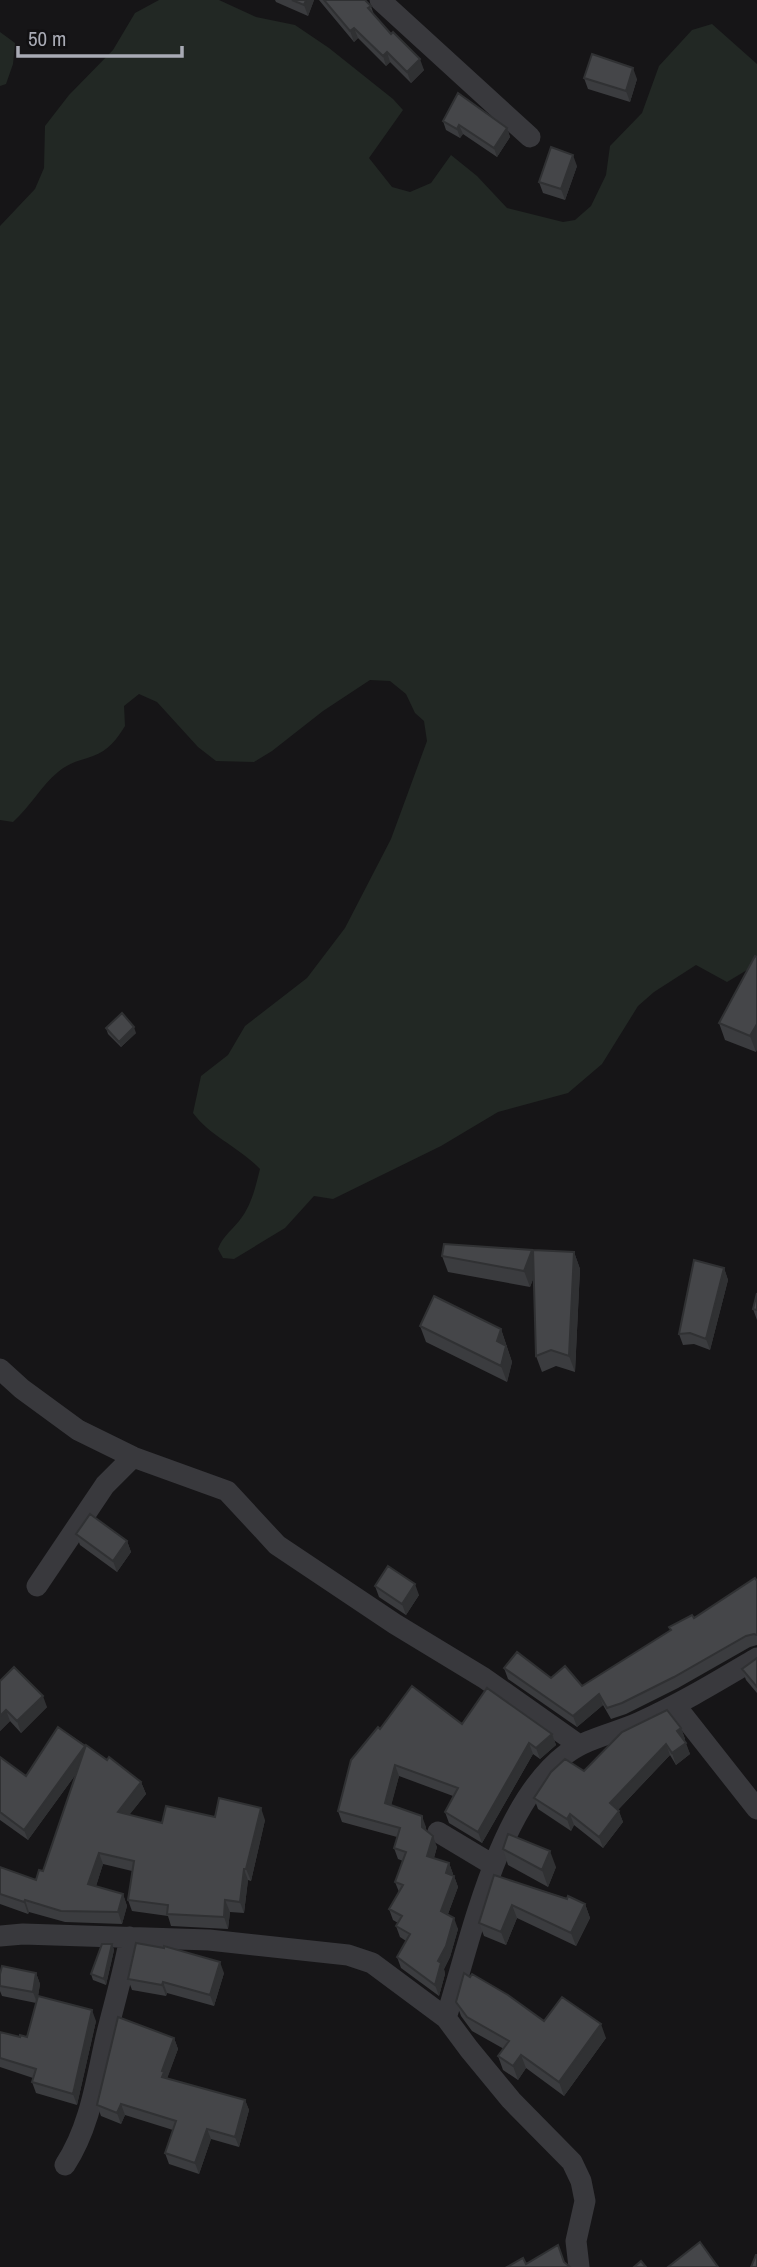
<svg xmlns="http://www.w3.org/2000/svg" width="757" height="2267" viewBox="0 0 757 2267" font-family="'Archivo Narrow',sans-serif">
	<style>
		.green { fill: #222824 }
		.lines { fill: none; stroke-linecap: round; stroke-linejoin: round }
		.minor { stroke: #39393d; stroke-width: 21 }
		.wall { fill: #3b3c3f }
		.shaded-wall { fill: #303133 }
		.building { fill: #454649; stroke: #303133; stroke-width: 2 }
	</style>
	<rect width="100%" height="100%" fill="#161517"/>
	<path class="green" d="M159,0h60l37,17 39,8 34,23 64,51 10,11 -34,48 23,29 18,5 21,-9 20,-28 26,21 30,32 56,14 12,-2 16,-14 15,-31 4,-29 32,-33 17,-47 33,-36 20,-6 45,40v900l-30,18 -31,-17 -42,27 -16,14 -36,58 -34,29 -70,19 -57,34 -108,53 -19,-3 -29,32 -51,31 -11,-1 -5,-9c5,-14 16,-20 24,-32 10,-14 14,-32 18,-48 -21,-22 -49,-32 -67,-56l8,-37 27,-21 17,-29 62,-48 38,-50 46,-89 36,-98 -3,-20 -9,-8 -9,-19 -16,-13 -20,-1 -47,31 -51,40 -18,11 -38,-1 -18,-14 -41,-45 -18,-8 -15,12 1,20c-8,13 -17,25 -32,30 -14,5 -23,6 -35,16 -17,14 -28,35 -45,50l-13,-2v-594l35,-37 9,-21 1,-42 24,-31 44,-45 22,-37z
		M0,32l15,11 -2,21 -7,20 -6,2z"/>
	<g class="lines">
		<path class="minor" d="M380,0l150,137
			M0,1369l22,20 56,41 55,27 94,34 50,54 118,79 89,54 95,67
			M37,1586l68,-101 28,-28
			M675,1705l82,104
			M438,1832l55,33
			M0,1936l23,-2 186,6 139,15 24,8 74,55 23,31 42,51 61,62 9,19 4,20 -9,40 3,26
			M446,2018c25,-80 52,-212 120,-264 21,-16 50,-21 74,-32 40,-18 78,-41 117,-64
			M65,2165c25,-38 31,-84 41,-128 8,-33 18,-66 24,-100"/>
	</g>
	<path class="wall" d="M275,0h39l-6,16 -32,-14z
		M319,0h46l6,6 3,9 50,55 -13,13 -21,-21 -4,4 -28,-28 -4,4z
		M584,78l53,1 -7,23 -42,-13z
		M443,121l64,7 3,9 -13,20 -34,-23 -3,4 -14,-8z
		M577,166l-12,34 -22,-7 -4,-11z
		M755,956l1,96 -31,-12 -6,-17z
		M106,1028l30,5 -15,14 -13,-13z
		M532,1250l1,2h41l6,17 -5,103 -19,-6 -14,6 -6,-16 -2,-79 -4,10 -82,-15 -6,-16z
		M724,1268l4,12 -18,70 -16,-6 -11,1 -4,-11z
		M757,1293v27l-4,-11z
		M420,1326l81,3 11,33 -5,20 -81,-40z
		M76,1534l51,7 4,11 -14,20 -37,-27z
		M757,1581v64l-7,2 -72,41 -52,26 -15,5 -8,-14 -26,22 -69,-48 -4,-11 78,18 112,-68z
		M375,1586l44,9 -13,20 -27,-18z
		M757,1658v35l-11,-13 -4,-11z
		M0,1681l47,26 -26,26 -11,-12 -10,10z
		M462,1724l90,10 4,11 -16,14 -7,-5 -51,89 -33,-20 -4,-11 8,-16 -54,-20 -8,29 35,22v3l11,17 -3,11 15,5 4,11v1l1,1 4,11 -10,27 10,15 -8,28 -6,12 1,5 -6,22 -38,-28 -4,-11 9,-16 -6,-4 -4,-11 2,-3 -5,-3 -4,-11 10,-17 -4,-10 8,-21 -5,-2 -4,-11 3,-11 -55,-15 -4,-11 42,-82z
		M58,1727l83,55 5,12 -17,21 33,8 53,-6 50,3 -14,61 -3,-1 -4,33 -14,-1 -2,17 -57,-3 -3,-10 -36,-5 -4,-11 4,-29 -29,-7 -7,22 27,8 4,12 -5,18 -57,-2 -36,-10 -1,2 -28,-10v-37l36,13 7,-9 33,-97 -48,66 -28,-20v-63l26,19z
		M681,1728l4,11 -1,1 6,14 -14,11 -6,-10 -52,55 5,12 -20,26 -29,-23 -3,6 -33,-22 -4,-11 50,-27z
		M503,1849l53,18 -8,20 -40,-22z
		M494,1875l91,29 5,14 -14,28 -59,-28 -11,27 -22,-9 -5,-13z
		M112,1944l2,6 -8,35 -13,-5 -2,-6z
		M36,1973l4,11 -2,12 58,25 -19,84 -41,-12 -4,-11 1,-4 -33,-11v-35l20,5h7l9,-34 -34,-7 -2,-5v-17z
		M224,1973l-10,33 -47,-13 -1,3 -34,-6 -4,-11z
		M456,2002l88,19 62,17 -42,58 -38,-28 -8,12 -15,-10 -5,-14 6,-7 -32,-18 -11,-15z
		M174,2038l4,11 -11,29 78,22 4,10 -10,37 -28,-8 -12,35 -30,-10 -4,-11 8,-23 -48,-15 -4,9 -20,-8 -4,-11z"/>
	<path class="shaded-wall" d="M306,0h8l-6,16 -4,-11z
		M354,28l4,10 -4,4 -4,-11z
		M387,52l3,10 -4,4 -3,-10z
		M420,59l4,11 -13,13 -4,-11z
		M633,68l4,11 -7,23 -4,-11z
		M459,125l4,9 -3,4 -3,-9z
		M507,128l3,9 -13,20 -3,-9z
		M573,155l4,11 -12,34 -4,-11z
		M757,1024v26l-1,2 -6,-16z
		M134,1027l2,6 -15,14 -2,-5z
		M532,1250l6,16 -8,21 -6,-16z
		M574,1252l6,17 -5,103 -6,-16z
		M724,1268l4,12 -18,70 -4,-11z
		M501,1329l11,33 -5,20 -6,-16 -4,-25z
		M127,1541l4,11 -14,20 -4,-11z
		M415,1584l4,11 -13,20 -4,-11z
		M599,1694l4,11 -26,22 -4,-11z
		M43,1696l4,11 -26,26 -4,-12z
		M6,1710l4,11 -10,10v-15z
		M681,1728l4,11 -3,3 -5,-11z
		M552,1734l4,11 -16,14 -4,-11z
		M529,1743l4,11 -51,89 -4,-11z
		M686,1743l4,11 -14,11 -4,-12z
		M666,1744l4,11 -56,59 -4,-11z
		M85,1746l4,10 -61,84 -4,-10z
		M395,1765l4,11 -10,38 -4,-11z
		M141,1782l5,12 -24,30 -4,-12z
		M261,1808l4,12 -14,61 -5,-12z
		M619,1811l4,11 -20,26 -4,-11z
		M570,1814l4,11 -3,6 -4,-12z
		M422,1816l4,11v11l-4,-11z
		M433,1836l4,11 -6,20 -4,-11z
		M550,1851l6,16 -8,20 -6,-17z
		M99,1853l4,11 -10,32 -5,-12z
		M449,1863l4,11 -3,10 -4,-11z
		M244,1869l4,11 -4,33 -4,-11z
		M454,1876l4,11 -13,35 -4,-11z
		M123,1894l4,12 -5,18 -4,-12z
		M25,1900l4,12 -1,2 -4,-12z
		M225,1900l5,12 -2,17 -4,-12z
		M585,1904l5,14 -14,28 -5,-13z
		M512,1905l5,13 -11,27 -5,-13z
		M454,1918l4,11 -8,28 -6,12 1,5 -6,22 -4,-11 3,-24z
		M112,1944l2,6 -8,35 -2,-6z
		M220,1962l4,11 -10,33 -4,-11z
		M36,1973l4,11 -3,19 -4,-11z
		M163,1982l4,11 -1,3 -4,-11z
		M92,2010l4,11 -19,84 -4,-11z
		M601,2024l5,14 -42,58 -5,-14z
		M174,2038l4,11 -11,30 -5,-2v-6z
		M521,2055l5,13 -8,12 -5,-14z
		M245,2100l4,10 -10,37 -4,-10z
		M121,2104l4,11 -4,9 -4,-11z
		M207,2129l4,10 -12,35 -4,-11z"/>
	<path class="building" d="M292,0h14l-2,5z
		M324,0h41l6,6 -3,2 23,26 2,-2 27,27 -13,13 -20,-20 -4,4 -29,-28 -4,3z
		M592,54l41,14 -7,23 -42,-13z
		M458,93l49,35 -13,20 -35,-23 -2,4 -14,-8z
		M551,147l22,8 -12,34 -22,-7z
		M755,956l2,1v67l-7,12 -31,-13z
		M122,1013l12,14 -15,15 -13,-14z
		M444,1244l88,6 -8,21 -82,-15z
		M533,1250l41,2 -5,104 -18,-6 -15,6z
		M694,1260l30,8 -18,71 -16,-6 -11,1z
		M757,1293v17l-4,-1z
		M434,1296l67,33 -4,12 9,5 -5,20 -81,-40z
		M90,1514l37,27 -14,20 -37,-27z
		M388,1566l27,18 -13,20 -27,-18z
		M755,1578l2,3v54l-3,-1 -8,2 -72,41 -52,26 -15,5 -8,-14 -26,22 -69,-48 13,-16 34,26 14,-12 17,20 89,-56 -2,-3 23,-12 2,3z
		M757,1658v29l-15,-18z
		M14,1667l29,29 -26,25 -11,-11 -6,6v-35z
		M412,1686l50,38 25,-36 65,46 -16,14 -7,-5 -51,89 -33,-20 13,-24 -63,-23 -10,38 37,13v11l11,9 -6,20 22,7 -3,10 8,3 -13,35 13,7 -8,28 -8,15 3,2 -6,22 -38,-28 13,-23 -14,-8 6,-10 -13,-7 14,-24 -8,-3 11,-30 -12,-4 6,-20 -62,-17 13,-51 27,-33 2,2z
		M667,1710l14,18 -4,3 9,12 -14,10 -6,-9 -56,59 9,8 -20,26 -29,-23 -3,5 -33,-21 17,-26 14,-13 19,12 38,-39z
		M58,1727l27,19 -61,84 -24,-18v-55l26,19z
		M86,1745l21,15 2,-3 32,25 -23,30 44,11 4,-17 49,11 4,-19 42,10 -15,61h-2l-4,33 -15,-2 -1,17 -57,-3 1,-9 -40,-5 6,-39 -35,-8 -11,31 35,10 -5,18 -57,-1 -36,-11 -1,2 -24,-8v-27l36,13 3,-10 4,1z
		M508,1834l42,17 -8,19 -39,-21z
		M494,1875l73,24 1,-3 17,8 -14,29 -59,-28 -11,27 -22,-9z
		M136,1943l28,5v-2l56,16 -10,33 -47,-13 -1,3 -34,-6z
		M102,1944h10l-8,35 -13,-5z
		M2,1966l34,7 -3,19 -33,-6v-12z
		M464,1973l6,4 2,-3 36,21 36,26 18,-24 39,27 -42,58 -38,-27 -8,11 -15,-10 11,-15 -42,-24 -11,-15z
		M38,1996l54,14 -19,84 -41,-12 4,-13 -36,-11v-26l20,5v-2l7,2z
		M118,2017l56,21 -12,33 2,1 -2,5 83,23 -10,37 -28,-8 -12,34 -30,-10 11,-32 -55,-17 -4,9 -20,-8z
		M700,2242l18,25h-50z
		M558,2245l6,17 6,5h-63l16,-9 3,6z
		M756,2255h1v12h-6z
		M641,2261l5,6h-12z"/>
	<path d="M18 46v10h164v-10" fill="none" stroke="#a9abb5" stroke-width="3.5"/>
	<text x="28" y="46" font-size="21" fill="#a9abb5" stroke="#111012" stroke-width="5" paint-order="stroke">50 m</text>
</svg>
